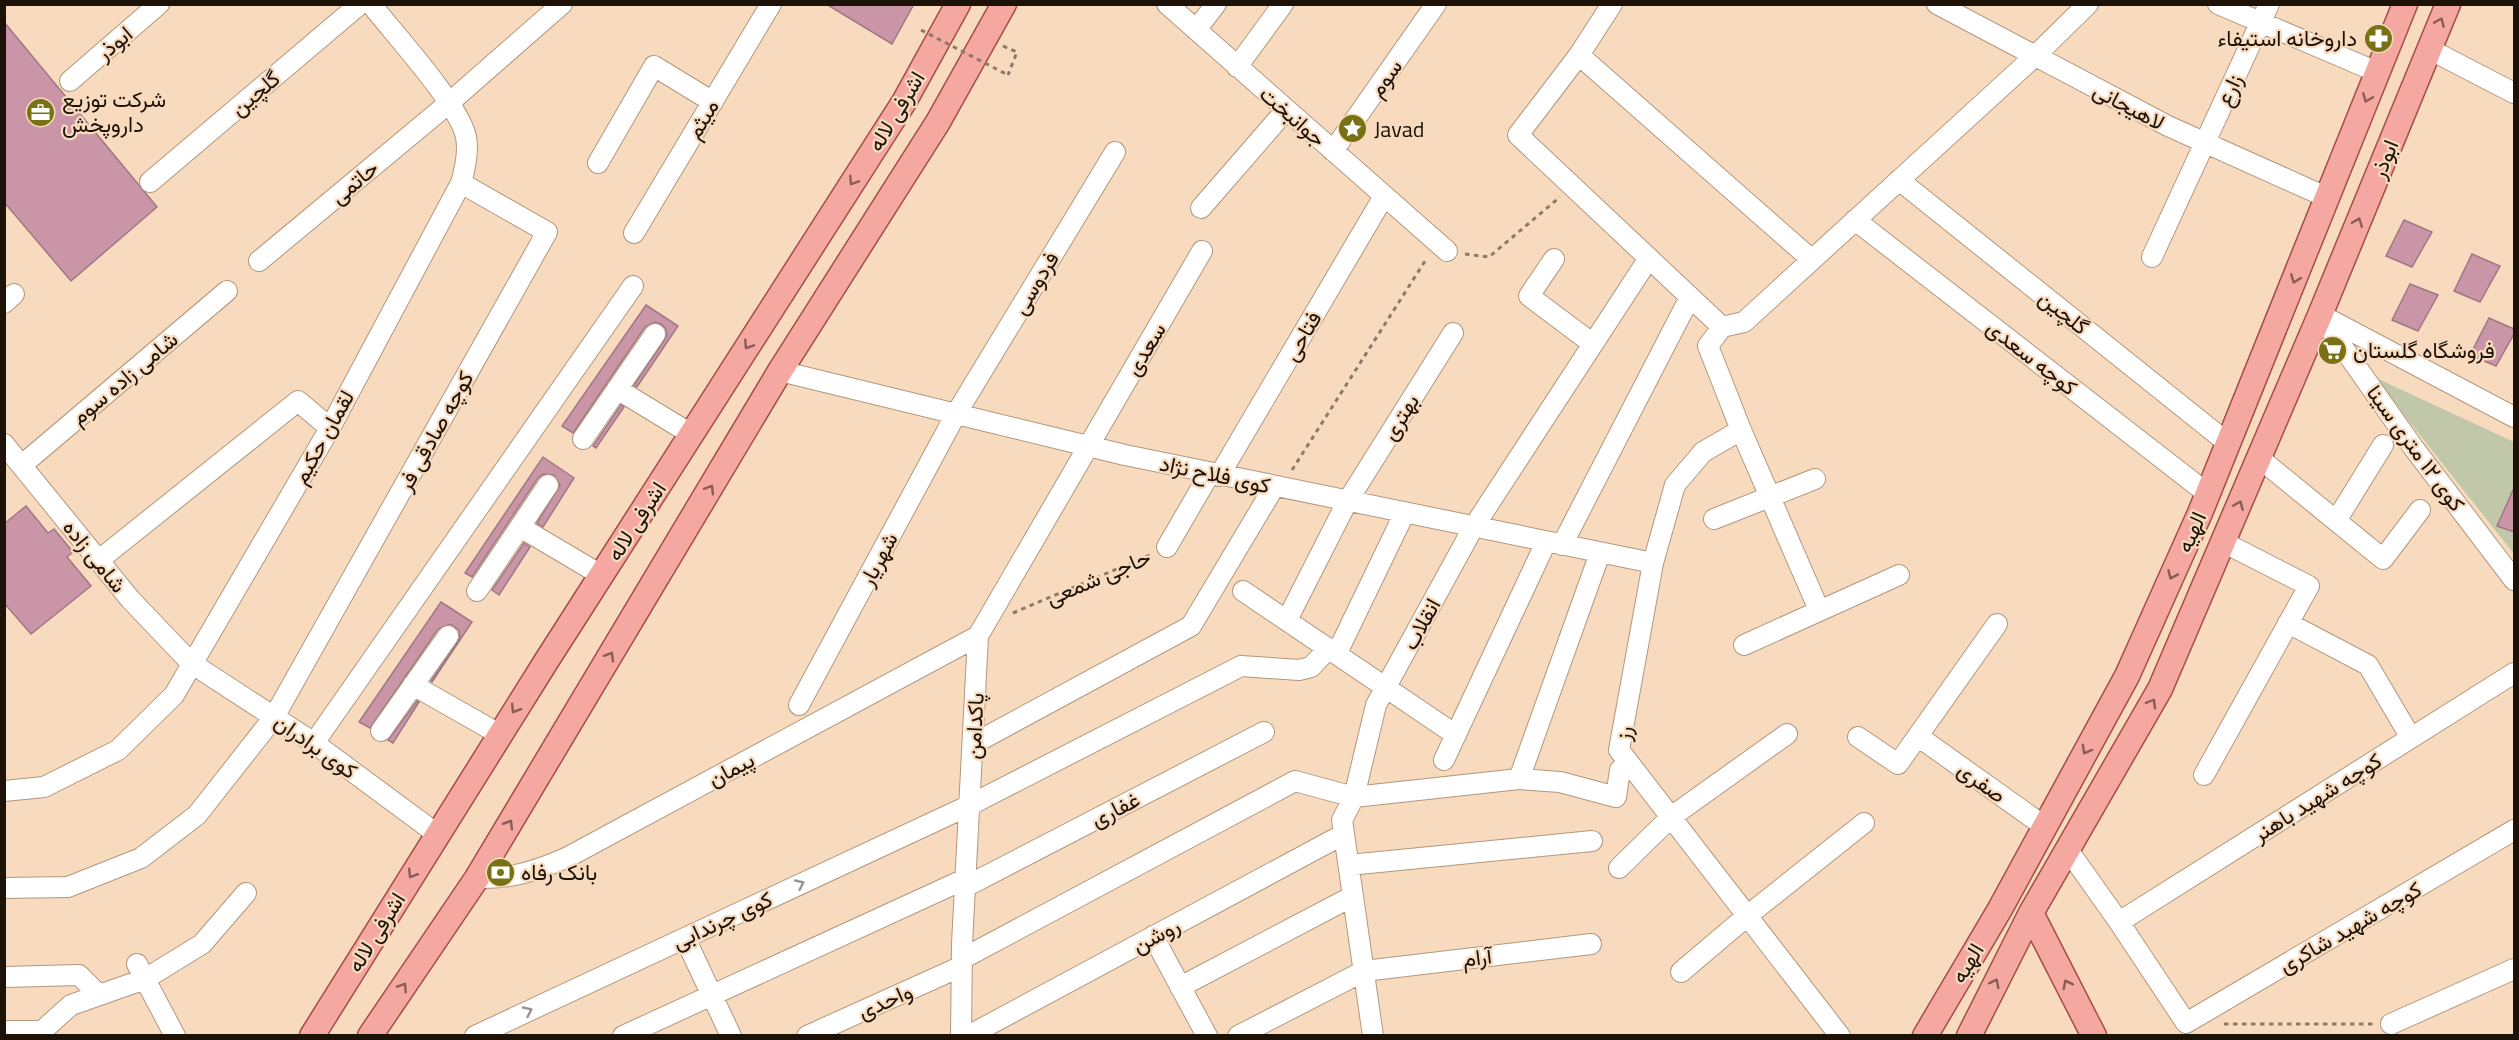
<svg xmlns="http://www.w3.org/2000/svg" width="2519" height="1040" viewBox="0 0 2519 1040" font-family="'Titillium Web',Vazirmatn,sans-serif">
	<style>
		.green { fill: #c1c8a9 }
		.building { fill: #ca95a6; stroke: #9e7884; stroke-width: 1.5 }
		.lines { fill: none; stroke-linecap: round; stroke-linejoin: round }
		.minor-casing { stroke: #b2977d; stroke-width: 22 }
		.major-casing { stroke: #a44e43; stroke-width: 27 }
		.path { stroke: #8d7a66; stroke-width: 3; stroke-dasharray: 4.5 4.5; stroke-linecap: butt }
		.minor { stroke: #fff; stroke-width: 20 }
		.major { stroke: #f4a8a1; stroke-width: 24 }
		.path-bridge { stroke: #8d7a66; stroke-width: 3; stroke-dasharray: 4.5 4.5; stroke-linecap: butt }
		.oneway { stroke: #885d54 }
		.oneway2 { stroke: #999490 }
		.labels { text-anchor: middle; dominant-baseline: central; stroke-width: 4.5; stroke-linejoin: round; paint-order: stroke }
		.poi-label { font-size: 22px; fill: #1c1208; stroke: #f8dbbf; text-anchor: start }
		.street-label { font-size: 22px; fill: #1c1208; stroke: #f8dbbf }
	</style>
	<rect width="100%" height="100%" fill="#f8dbbf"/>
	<path class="green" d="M2374,377l140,65v112z"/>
	<path class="building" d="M826,4h88l-22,40z
		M4,22l153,185 -86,74 -67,-79z
		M2404,220l28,12 -20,35 -26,-11z
		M2472,254l28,12 -20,36 -26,-11z
		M2410,284l28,11 -20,36 -26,-11z
		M646,305l32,21 -41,61 -3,-2 33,-49 -1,-7 -5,-5 -6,-2 -10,5 -72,106 -11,-7z
		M2489,318l25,11v5l-18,32 -26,-11z
		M621,405l3,2 -28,41 -3,-2z
		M543,457l31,21 -31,49 -6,-4 23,-38 -6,-10 -11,-1 -5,4 -66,99 -7,-4z
		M2514,488v44l-17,-6z
		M26,506l22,27 6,-4 19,23 -6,5 24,29 -60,48 -27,-31v-79z
		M524,543l6,4 -31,48 -7,-5z
		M441,602l31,20 -40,60 -1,-1 29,-43 -1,-8 -9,-6 -12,5 -68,99 -11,-6z
		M417,701l2,1 -26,41 -5,-3z"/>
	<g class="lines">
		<defs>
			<path id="minor" d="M1167,4l280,247
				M1612,4l-33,51 -61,80 204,192 22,-5 291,-266 53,-52
				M1937,4l231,122 158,71
				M2218,4l159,68
				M1196,30l20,-26
				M2429,49l85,44
				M1579,55l233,205
				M1237,67l46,-63
				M70,81l89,-77
				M1333,151l103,-147
				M598,163l56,-97 59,36
				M1899,180l330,264
				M150,182l210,-178
				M1201,208l85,-98
				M1855,220l353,274
				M634,233l137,-229
				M2152,257l117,-253
				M1554,259l-25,37 64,48
				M259,261l190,-158 113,-99
				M4,303l10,-9
				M2320,315l93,132 101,133
				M2323,316l191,101
				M1722,327l-14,19 33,84 78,180
				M780,371l345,84 528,108
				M617,389l74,45
				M1741,430l-38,22 -28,33 -22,78 -34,187 221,286
				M583,439l72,-105
				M4,444l126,155 61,64 123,80 123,91
				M2259,458l124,101 37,-49
				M22,465l205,-174
				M1219,476l165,-280
				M1714,519l101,-40
				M2336,521l47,-76
				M520,527l81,48
				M1562,545l128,-248
				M1167,547l43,-74
				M99,560l199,-159 32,27
				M477,591l71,-106
				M1243,591l213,144
				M1287,620l60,-118 106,-169
				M2288,623l80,42 43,73
				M1744,645l155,-70
				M1337,653l67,-139
				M413,685l86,49
				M799,705l157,-291 159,-262
				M381,731l67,-95
				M1858,737l40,27 99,-140
				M1919,737l125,89
				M314,743l319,-457
				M973,744l218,-118 83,-139
				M1444,760l102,-218
				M2204,775l105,-189 -86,-44
				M1519,779l81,-226
				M4,791l40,-4 74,-37 56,-55 156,-267 131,-245c4,-14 8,-31 5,-46 -7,-33 -72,-103 -95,-133
				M2068,850l51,72 67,101 328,-193
				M1349,865l243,-24
				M1619,868l52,-51 116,-83
				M477,878c34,1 60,-7 91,-21l410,-221
				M965,887l299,-155
				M4,888l64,-1 73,-29 56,-43 77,-98 273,-485 -86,-49
				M2119,922l395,-249
				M1153,936l54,100
				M685,938l46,98
				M962,959l333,-178 59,16 165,-18 41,3 56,15 4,-27
				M137,964l38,72
				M1681,972l66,-56 117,-93
				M4,977l75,-2 20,20
				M1180,987l173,-91
				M2391,1024l123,-55
				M4,1031h38l29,-26 74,-26 57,-35 44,-51
				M475,1036l495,-231 271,-139 58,4 12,-3 18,-19
				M623,1036l342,-157
				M807,1036l155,-70
				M961,1036l1,-92 16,-308 224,-385
				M968,1036l376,-202
				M1238,1036l126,-65 227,-27
				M1373,1036l-31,-216 12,-23 22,-92 97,-177 176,-270"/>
			<path id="major" d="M2031,913l63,123
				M312,1036l235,-376 357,-558 54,-98
				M370,1036l107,-158 303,-507 158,-249 66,-118
				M1925,1036l75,-127 127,-233 73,-163 205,-509
				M1969,1036l62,-123 129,-224 160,-374 128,-311"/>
		</defs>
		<use href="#minor" class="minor-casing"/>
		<use href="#major" class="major-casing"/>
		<path class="path" d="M1003,46l14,6 -9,23
			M1465,254l24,3 71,-60
			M1292,470l135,-212
			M1013,613l137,-58
			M2224,1024h149"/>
		<use href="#minor" class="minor"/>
		<use href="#major" class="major"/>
		<path class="path-bridge" d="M921,30l87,45"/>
	</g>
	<defs><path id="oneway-chevron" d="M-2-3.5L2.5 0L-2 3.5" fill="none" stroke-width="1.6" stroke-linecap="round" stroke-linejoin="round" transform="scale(1.5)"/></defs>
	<g class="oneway">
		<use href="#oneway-chevron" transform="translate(2440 22) rotate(-67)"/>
		<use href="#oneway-chevron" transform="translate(2367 98) rotate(112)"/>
		<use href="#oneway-chevron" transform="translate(853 181) rotate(123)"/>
		<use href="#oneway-chevron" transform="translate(2358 222) rotate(-68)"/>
		<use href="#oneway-chevron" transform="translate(2295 279) rotate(111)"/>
		<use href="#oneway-chevron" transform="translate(748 345) rotate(123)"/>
		<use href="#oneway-chevron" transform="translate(710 489) rotate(-59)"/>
		<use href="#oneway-chevron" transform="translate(2239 505) rotate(-67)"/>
		<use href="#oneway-chevron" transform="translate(2172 575) rotate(114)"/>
		<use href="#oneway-chevron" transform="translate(610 656) rotate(-59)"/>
		<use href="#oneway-chevron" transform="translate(2152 703) rotate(-60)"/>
		<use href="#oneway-chevron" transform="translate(515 709) rotate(122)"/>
		<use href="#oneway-chevron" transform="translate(2086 750) rotate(119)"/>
		<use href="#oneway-chevron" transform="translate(509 824) rotate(-59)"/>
		<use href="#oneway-chevron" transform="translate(412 874) rotate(122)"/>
		<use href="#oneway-chevron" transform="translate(1995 983) rotate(-63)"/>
		<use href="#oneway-chevron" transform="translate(2067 984) rotate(-117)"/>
		<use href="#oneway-chevron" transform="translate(403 987) rotate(-56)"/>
	</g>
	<g class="oneway2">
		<use href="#oneway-chevron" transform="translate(800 884) rotate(-25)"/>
		<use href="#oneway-chevron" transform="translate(528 1011) rotate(-25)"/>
	</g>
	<defs>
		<symbol id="pharmacy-disc" viewBox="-11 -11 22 22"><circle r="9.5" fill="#787215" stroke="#f8dbbf"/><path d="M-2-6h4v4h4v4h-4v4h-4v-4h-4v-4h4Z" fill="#fff"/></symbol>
		<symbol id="office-disc" viewBox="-11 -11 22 22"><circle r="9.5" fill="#787215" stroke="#f8dbbf"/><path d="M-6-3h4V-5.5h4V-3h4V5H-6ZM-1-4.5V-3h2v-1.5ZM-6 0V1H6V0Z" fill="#fff"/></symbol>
		<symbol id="sight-disc" viewBox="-11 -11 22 22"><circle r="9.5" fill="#787215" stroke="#f8dbbf"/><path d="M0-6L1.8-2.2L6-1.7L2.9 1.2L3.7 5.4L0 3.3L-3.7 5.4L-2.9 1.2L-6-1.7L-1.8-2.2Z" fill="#fff"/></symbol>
		<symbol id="supermarket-disc" viewBox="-11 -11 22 22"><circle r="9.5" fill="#787215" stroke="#f8dbbf"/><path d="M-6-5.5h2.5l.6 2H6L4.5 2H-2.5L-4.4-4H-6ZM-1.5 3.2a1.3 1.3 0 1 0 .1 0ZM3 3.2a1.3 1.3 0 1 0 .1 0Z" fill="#fff"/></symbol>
		<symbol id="bank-disc" viewBox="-11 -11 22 22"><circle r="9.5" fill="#787215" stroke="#f8dbbf"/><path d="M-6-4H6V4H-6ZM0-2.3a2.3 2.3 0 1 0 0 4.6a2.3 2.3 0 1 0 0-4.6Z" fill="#fff"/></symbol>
	</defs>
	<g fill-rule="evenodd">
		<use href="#pharmacy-disc" x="2362" y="22" width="33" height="33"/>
		<use href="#office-disc" x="24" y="96" width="33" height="33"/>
		<use href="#sight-disc" x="1336" y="112" width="33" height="33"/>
		<use href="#supermarket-disc" x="2316" y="334" width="33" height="33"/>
		<use href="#bank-disc" x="484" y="856" width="33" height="33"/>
	</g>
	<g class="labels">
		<g class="poi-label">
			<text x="2357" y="38" text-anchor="end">داروخانه استیفاء</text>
			<text x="62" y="99">شرکت توزیع<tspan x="62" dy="25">داروپخش</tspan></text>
			<text x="1374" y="129">Javad</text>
			<text x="2353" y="350">فروشگاه گلستان</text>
			<text x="521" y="872">بانک رفاه</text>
		</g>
		<g class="street-label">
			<text transform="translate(114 43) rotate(-40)">ابوذر</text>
			<text transform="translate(1385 78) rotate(-55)">سوم</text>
			<text transform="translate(2229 90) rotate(-65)">زارع</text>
			<text transform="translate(255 93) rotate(-40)">گلچین</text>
			<text transform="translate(2129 106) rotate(28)">لاهیجانی</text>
			<text transform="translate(896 111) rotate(-59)">اشرفی لاله</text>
			<text transform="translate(1293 116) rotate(41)">جوانبخت</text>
			<text transform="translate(702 119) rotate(-59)">میثم</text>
			<text transform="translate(2384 159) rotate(-68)">ابوذر</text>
			<text transform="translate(354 182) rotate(-40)">حاتمی</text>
			<text transform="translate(1035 283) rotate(-59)">فردوسی</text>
			<text transform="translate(2064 312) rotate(39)">گلچین</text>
			<text transform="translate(1302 336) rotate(-60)">فتاحی</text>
			<text transform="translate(1145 349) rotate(-59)">سعدی</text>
			<text transform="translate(2032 357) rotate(38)">کوچه سعدی</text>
			<text transform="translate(124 378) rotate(-40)">شامی زاده سوم</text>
			<text transform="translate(1400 417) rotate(-58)">بهتری</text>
			<text transform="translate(435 431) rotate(-61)">کوچه صادقی فر</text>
			<text transform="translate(323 437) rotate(-61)">لقمان حکیم</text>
			<text transform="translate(2416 448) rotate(54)">کوی ۱۲ متری سینا</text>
			<text transform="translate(1215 474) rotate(12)">کوی فلاح نژاد</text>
			<text transform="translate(636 521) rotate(-57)">اشرفی لاله</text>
			<text transform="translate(2191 532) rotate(-66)">الهیه</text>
			<text transform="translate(95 556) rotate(51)">شامی زاده</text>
			<text transform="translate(878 559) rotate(-62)">شهریار</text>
			<text transform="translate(1098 577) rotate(-23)">حاجی شمعی</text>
			<text transform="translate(1421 624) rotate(-61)">انقلاب</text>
			<text transform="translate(974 726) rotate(-87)">پاکدامن</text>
			<text transform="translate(1623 733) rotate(-81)">رز</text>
			<text transform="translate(316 746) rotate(35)">کوی برادران</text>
			<text transform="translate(731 769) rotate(-28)">پیمان</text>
			<text transform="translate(1982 782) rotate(36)">صفری</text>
			<text transform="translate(2317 797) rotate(-32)">کوچه شهید باهنر</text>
			<text transform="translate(1115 809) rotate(-27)">غفاری</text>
			<text transform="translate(722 920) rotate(-25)">کوی چرندابی</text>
			<text transform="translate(2350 927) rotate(-30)">کوچه شهید شاکری</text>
			<text transform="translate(376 932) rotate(-58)">اشرفی لاله</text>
			<text transform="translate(1156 935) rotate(-28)">روشن</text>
			<text transform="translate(1477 957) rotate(-7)">آرام</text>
			<text transform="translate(1967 963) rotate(-59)">الهیه</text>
			<text transform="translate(885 1001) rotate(-24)">واحدی</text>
		</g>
	</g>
	<rect width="2519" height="1040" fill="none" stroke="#1c1208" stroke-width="12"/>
</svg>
